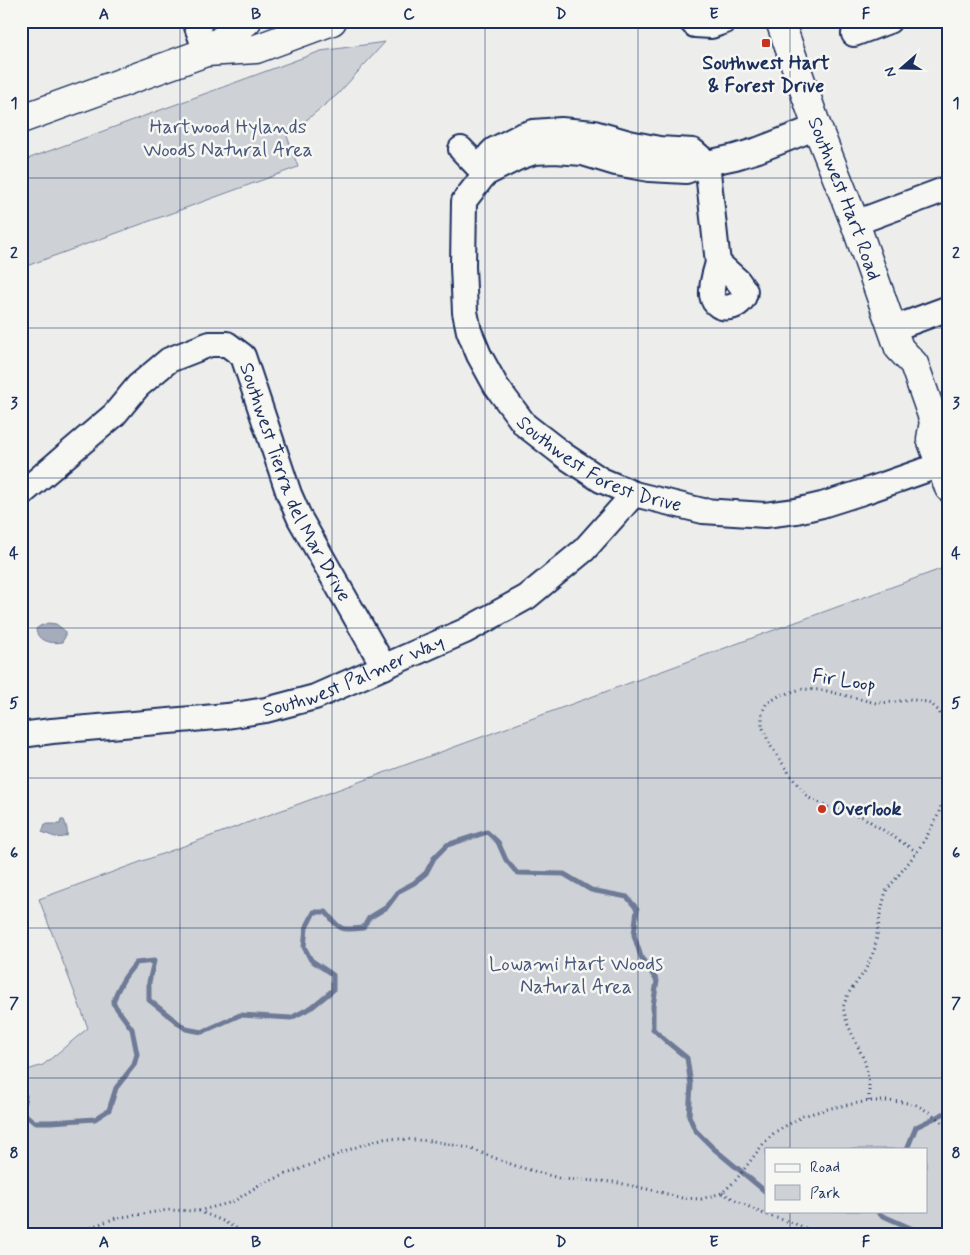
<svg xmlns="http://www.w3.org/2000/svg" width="970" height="1255" viewBox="0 0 970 1255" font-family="Mynerve,sans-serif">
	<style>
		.green { fill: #ced2d7; stroke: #74809a; fill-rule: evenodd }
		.water { fill: #a5acbc; stroke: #6e7a96 }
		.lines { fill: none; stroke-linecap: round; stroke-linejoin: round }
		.stream { stroke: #6e7a96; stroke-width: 5 }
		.minor-casing { stroke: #1b2f5e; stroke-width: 28 }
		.major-casing { stroke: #1b2f5e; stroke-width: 31 }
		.path { stroke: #1b2f5e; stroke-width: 3; stroke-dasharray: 1 4; stroke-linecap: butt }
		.minor { stroke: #f6f6f2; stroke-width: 24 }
		.major { stroke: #f6f6f2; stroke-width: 28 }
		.grid { fill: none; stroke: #1b2f5e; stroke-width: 1; stroke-opacity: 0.55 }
		.poi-dot { fill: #c8321e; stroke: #f6f6f2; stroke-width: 2 }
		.labels { text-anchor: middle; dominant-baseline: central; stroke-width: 5; stroke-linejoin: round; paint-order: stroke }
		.poi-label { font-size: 20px; font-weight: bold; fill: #1b2f5e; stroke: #f6f6f2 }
		.park-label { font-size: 20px; fill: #48587c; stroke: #f6f6f2 }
		.street-label { font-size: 20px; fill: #1b2f5e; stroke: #f6f6f2 }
		.neatline { fill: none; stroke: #1b2f5e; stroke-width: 2 }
		.grid-label { font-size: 16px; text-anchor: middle; font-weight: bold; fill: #1b2f5e }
	</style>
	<rect width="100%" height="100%" fill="#edeeec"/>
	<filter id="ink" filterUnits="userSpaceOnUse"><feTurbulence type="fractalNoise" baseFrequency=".02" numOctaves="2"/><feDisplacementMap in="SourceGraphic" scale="10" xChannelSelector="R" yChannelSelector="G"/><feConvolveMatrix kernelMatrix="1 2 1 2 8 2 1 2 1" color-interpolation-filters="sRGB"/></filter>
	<g filter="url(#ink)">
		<path class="green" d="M385,42l-47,52 -51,42 11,31 -277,101v-101l9,-9 291,-107z
			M949,566v668h-783l-1,-3 -7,3h-137v-162l22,-7 45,-37 -49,-129zM766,1149h160v62h-160z"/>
		<path class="water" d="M48,623l8,1 9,7v6l-3,5c-10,2 -25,0 -26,-13l4,-3z
			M61,820h3c2,5 4,10 3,16 -9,4 -17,-1 -25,-4l3,-8h15z"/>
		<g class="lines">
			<path class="stream" d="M21,1095l4,1 -3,16 12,10h17l44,-3 14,-9 7,-22 18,-23 3,-11 -5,-25 -19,-26c5,-17 12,-27 23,-40l18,-2 -5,21v18l37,29 16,3 38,-17 51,3 21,-11 21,-17v-15l-22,-15 -7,-13 2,-19 8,-16h12c14,18 14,19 37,16l6,-10 18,-11 12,-16 15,-8 12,-10 8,-15 13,-13 40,-13 11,10 8,18 11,13 47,1 27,16 36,7 10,12 -3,26 7,22 16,24 -4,25v23l13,12 21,17 4,27 -2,31 6,14 18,18 53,44
				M907,1149l9,-22 33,-16
				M877,1211l4,4 43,19"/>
			<defs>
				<g id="minor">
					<path d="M195,21l11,31"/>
					<path d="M691,21l4,4 16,1 14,-5"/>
					<path d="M854,34l35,-13"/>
					<path d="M461,149l24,25"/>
					<path id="s1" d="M707,163l-14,-12 -34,-2 -30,-6 -35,-10 -33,-3 -28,2 -12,4 -27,14 -4,4 -5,20 -21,27 -1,65 2,46 4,19 10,24 17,31 29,39 40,31 36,24 33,14 69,17 62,4 31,-4 26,-6 41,-13 77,-27"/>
					<path d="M707,163l11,100"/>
					<path d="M485,174l32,-16 17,-6 21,-1 28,2 33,10 33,6 37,2 21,-8 28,-6 23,-7 59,-23"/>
					<path d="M855,223l94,-35"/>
					<path d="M718,263l20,18 7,10c-1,18 -30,24 -33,4 -1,-11 3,-22 6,-32z"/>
					<path d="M892,329l57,-21"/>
					<path id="s2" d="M21,494l93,-79 24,-29 31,-26 41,-16h17l16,12 46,138 11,25 84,148"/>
					<path id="s3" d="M21,735l31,-4 175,-15 39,-6 49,-13 150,-66 62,-34 57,-47 50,-56"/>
				</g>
				<g id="major">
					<path id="s4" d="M780,21l37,106 38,96 44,125 15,16 20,57 -3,18 18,49"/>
					<path d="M206,52l41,-31"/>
					<path d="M21,119l185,-67 50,-3 76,-28"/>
				</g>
			</defs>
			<use href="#minor" class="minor-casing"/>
			<use href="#major" class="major-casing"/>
			<path class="path" d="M869,1101v-18l-4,-21 -18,-39 -4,-16 5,-13 17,-23 10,-23 5,-33 6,-24 15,-19 16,-20 10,-16 11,-21 8,-24 1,-16 -2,-19v-20l-3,-18 -4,-8 -6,-5 -5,-3 -18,-3 -14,3 -19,1 -53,-13 -22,-1 -22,7 -13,8 -4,10v12l8,19 23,34 16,19 18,9 17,4 19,6 54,35
				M722,1193l39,20 32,10 26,11
				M199,1211l24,10 23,13
				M72,1234l44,-16 52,-8 30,1 35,-9 26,-17 100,-39 25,-8 49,3 36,7 47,18 46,13 52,3 42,9 26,7 19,1 21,-6 14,-13 28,-37 11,-11 28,-16 28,-8 38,-7h17l16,1 14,3 13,7 20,15"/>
			<use href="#minor" class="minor"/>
			<use href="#major" class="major"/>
		</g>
	</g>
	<path class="grid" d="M180,21v1213M332,21v1213M485,21v1213M638,21v1213M790,21v1128M21,178h928M21,328h928M21,478h928M21,628h928M21,778h928M21,928h928M21,1078h928M790,1211v23"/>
	<g class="poi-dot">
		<rect x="761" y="38" width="10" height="10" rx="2.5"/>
		<circle cx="822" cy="809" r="5"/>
	</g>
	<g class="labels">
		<g class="poi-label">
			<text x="766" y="63">Southwest Hart<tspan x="766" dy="23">&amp; Forest Drive</tspan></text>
			<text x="832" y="809" text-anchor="start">Overlook</text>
		</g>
		<g class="park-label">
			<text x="228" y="127">Hartwood Hylands<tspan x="228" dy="23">Woods Natural Area</tspan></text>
			<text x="576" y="964">Lowami Hart Woods<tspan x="576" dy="23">Natural Area</tspan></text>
		</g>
		<g class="street-label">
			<text stroke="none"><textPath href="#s4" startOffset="189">Southwest Hart Road</textPath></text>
			<text stroke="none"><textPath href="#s1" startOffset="610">Southwest Forest Drive</textPath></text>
			<text stroke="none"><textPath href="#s2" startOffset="418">Southwest Tierra del Mar Drive</textPath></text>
			<text stroke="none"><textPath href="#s3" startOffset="340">Southwest Palmer Way</textPath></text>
			<text transform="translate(844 681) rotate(9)">Fir Loop</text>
		</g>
	</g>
	<rect width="970" height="1255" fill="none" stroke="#f6f6f2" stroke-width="55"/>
	<rect x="765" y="1148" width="162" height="65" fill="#f6f6f2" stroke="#9ea6b7"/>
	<rect x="775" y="1164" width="25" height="8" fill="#f6f6f2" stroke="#9ea6b7"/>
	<text x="810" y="1172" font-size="15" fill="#1b2f5e">Road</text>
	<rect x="775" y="1185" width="25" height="15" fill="#ced2d7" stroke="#9ea6b7"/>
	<text x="810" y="1198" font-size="15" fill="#1b2f5e">Park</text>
	<g transform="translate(902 68) rotate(250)" stroke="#f6f6f2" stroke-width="4" paint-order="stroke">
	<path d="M0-4L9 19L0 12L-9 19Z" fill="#1b2f5e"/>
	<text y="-8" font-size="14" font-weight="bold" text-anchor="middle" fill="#1b2f5e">N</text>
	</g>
	<rect x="28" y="28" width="914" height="1200" class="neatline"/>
	<g class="grid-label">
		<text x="104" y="19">A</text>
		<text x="256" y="19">B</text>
		<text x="409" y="19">C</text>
		<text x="561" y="19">D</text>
		<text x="714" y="19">E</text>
		<text x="866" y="19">F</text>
		<text x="14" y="108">1</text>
		<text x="956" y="108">1</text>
		<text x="14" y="258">2</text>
		<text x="956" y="258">2</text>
		<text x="14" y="408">3</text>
		<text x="956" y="408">3</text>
		<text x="14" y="558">4</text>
		<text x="956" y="558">4</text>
		<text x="14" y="708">5</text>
		<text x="956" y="708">5</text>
		<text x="14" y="858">6</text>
		<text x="956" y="858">6</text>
		<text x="14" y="1008">7</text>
		<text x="956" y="1008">7</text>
		<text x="14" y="1158">8</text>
		<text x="956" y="1158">8</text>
		<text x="104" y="1247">A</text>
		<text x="256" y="1247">B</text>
		<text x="409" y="1247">C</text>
		<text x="561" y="1247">D</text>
		<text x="714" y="1247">E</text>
		<text x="866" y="1247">F</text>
	</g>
</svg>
